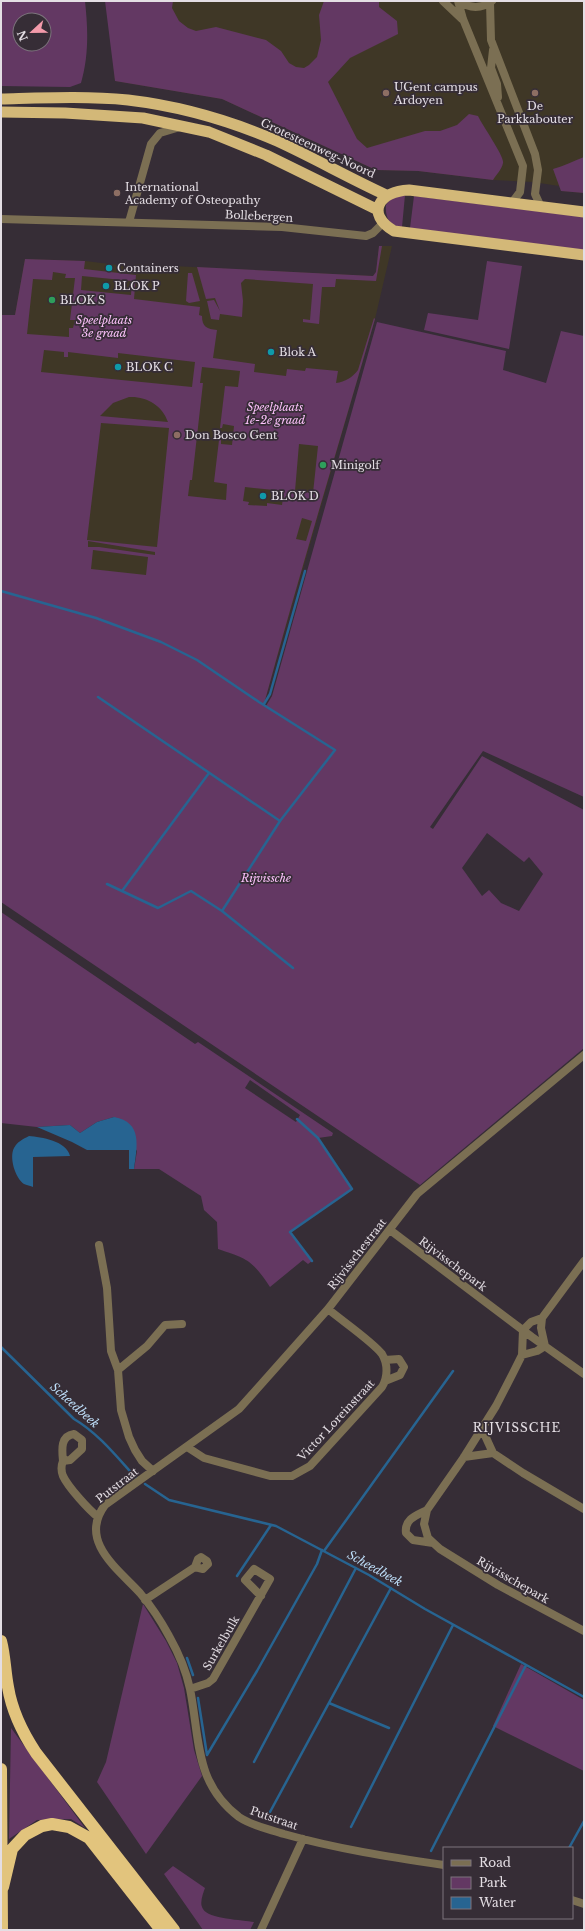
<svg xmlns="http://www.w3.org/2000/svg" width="585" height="1931" viewBox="0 0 585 1931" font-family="'Libre Baskerville',serif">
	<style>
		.education { fill: #3f3726 }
		.green { fill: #633863; fill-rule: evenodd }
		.water { fill: #276491 }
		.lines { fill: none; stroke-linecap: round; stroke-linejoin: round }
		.stream { stroke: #276491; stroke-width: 2.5 }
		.minor { stroke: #7b6f53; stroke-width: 8 }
		.trunk { stroke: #d3b878; stroke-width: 11 }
		.motorway { stroke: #e2c47d; stroke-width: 12 }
		.education-dot { fill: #8d6e63; stroke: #362d36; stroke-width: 1.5 }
		.culture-dot { fill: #0f9aa8; stroke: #362d36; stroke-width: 1.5 }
		.leisure-dot { fill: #2e9e5b; stroke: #362d36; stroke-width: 1.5 }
		.labels { text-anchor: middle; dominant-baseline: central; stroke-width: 3.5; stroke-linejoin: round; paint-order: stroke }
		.poi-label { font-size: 11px; fill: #e4dee4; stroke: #362d36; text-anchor: start }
		.street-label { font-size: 11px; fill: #e4dee4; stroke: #362d36 }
		.park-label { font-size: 11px; font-style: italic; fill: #fdc2fc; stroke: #362d36 }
		.water-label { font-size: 12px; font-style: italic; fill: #bedef9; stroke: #362d36 }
		.neighbourhood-label { font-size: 12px; letter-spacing: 1px; fill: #e4dee4; stroke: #362d36 }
	</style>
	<rect width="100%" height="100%" fill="#362d36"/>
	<path class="education" d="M107,1h477v192l-23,-2 -2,-5 -26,-4 -40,-2 -75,-9 -42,-1 -154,-71 -107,-18z
		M379,246h13l-17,73 -111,385 -263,-162 14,-227 10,-56 60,2 49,6v-3l239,12 3,-4z"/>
	<path class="green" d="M1,1h84c3,28 4,54 -4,82l-11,4 -69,-1zM20,20h24v24h-24z
		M105,1h68l-1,7 7,13 9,7 8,3 20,-4 50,13 15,11 8,12 7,4 8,1 5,-3 8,-8 4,-17 -2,-25 5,-14h55v6l18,14 1,13 -48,24 -22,24 29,57 10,9 58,-17h15l17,-6 12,-11 9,2c4,9 27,41 25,47 -1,6 -7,12 -10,17l-75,-9 -42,-1 -154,-71 -107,-18z
		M584,157v36l-23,-2 -8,-22c11,-3 20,-8 31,-12z
		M405,195l-3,32c-13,-1 -17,-10 -16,-22l6,-8z
		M414,196l170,21v33l-174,-22z
		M379,246h3l-6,35 -40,-2 -1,8h-13l-3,37 -16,-2v-3l7,1 3,-36 -68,-5 -4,4 2,18 -1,16 -22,-3 -1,6 -8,-1 -4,-18 7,-1 6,11 -5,-13 -9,1 -9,-32 176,9 3,-4z
		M25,259l60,2 -1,8 52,6 -2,24 66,8 -1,8 3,1c0,11 5,13 15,14l-4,28 42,6 -1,8 32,4 1,-7 18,2 1,-3 32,3 -2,12c9,-1 17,-6 22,-13l16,-52 1,1c-37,128 -76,256 -111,385l2,2 6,-10 105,-374 129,29 -3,19 43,13 15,-52 23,5v461l-101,-46 -53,76 3,2 49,-73 102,54v238l-164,137 -419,-283v-587h14zM53,272l13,2 -1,4h10l-5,42h5l-2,8h-4v9l-42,-3 6,-55 19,1zM82,276l50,5 -1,14 -50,-5zM44,350l20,2v5h4v-5l50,6v-5l77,9 -3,25 -151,-15zM202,367l38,4 -2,16 -13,-1 -5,42h2l1,-4 11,2 -2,19 -11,-1v-4h-2l-5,42 13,2 -1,16 -38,-4 2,-16h2l11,-97h-3zM129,397c17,-1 33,8 39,25l-68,-6 13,-13zM101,423l68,5 -12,119 -70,-7zM299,444l19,2 -5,47 -18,-2zM245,487l39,4 -2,14 -15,-2v3l-19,-1 1,-3 -6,-1zM302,518l10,3 -6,20 -10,-2zM88,541l67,11v3l-56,-8h-11zM93,550l55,7 -2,18 -55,-6zM487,833l37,29 5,-5 14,17 -24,37 -18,-8 -12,-13 -7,6 -20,-28z
		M487,261l35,5 -13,83 -85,-19 4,-17 50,7z
		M188,273h4l8,28 -11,2 -3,-2z
		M1,912l194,132 3,-2 135,91 -1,3 -14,2 34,51 -62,43 22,29 -4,3 -5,-4 -33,27c-18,-27 -22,-28 -52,-38l-1,-27 -13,-12 -3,-14 -42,-27h-25l3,-18 -23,-34 -17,5 -17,11 -10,-8 -33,2 -36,-4zM250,1080l50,35 -4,7 -51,-34z
		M143,1604l23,37 11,22 7,25 10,62 8,26 -56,78 -49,-72 9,-20z
		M521,1664l63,36v71l-91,-45z
		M11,1728l74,100 -14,-9 -34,1 -28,19z
		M173,1866l32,22c-2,6 -6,15 -2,21 5,10 40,11 51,13l-4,8h-47l-39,-56z"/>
	<path class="water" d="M114,1117c29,5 23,30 20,52h-5v-19h-42l-15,-8 -35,-15 33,-2 10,8 17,-11z
		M29,1136c12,1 38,5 41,20l-37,1v30c-2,-1 -7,-2 -9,-3 -9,-6 -15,-27 -10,-36 3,-6 9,-9 15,-12z"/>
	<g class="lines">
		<path class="stream" d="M1,591l95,27 65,24 36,18 62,42 76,48 -55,71 -58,90 -31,-20 -33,17 -51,-24
			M98,697l182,124
			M264,704l6,-10 35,-123
			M122,891l87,-118
			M222,911l71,57
			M297,1119l21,19 34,51 -62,43 22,29
			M1,1347l73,72c24,14 43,38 62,59
			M145,1484l24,16 107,26 93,49 56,34 159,88
			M324,1551l129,-180
			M237,1576l34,-51
			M187,1658l6,17
			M198,1698l9,57 50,-84 60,-107 5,-14
			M329,1703l60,25
			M254,1762l102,-194
			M270,1812l121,-224
			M351,1827l102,-202
			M569,1848l15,-27
			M431,1851l95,-186"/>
		<path class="minor" d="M443,1l19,18
			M458,1l5,18 60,147 -3,26 -9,12
			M460,1c9,8 22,8 32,0
			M490,3l1,37 44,114 3,16 -3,24 6,13
			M493,50l-2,18 6,16 1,13
			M1,219l281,8 84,9 7,-3 10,-10
			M129,222l22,-78 9,-11 20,-6
			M390,1230l142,107 52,37
			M99,1245l8,43 4,63 7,19 3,40 8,27 6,13 7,11 11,10
			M584,1261l-42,57 -11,4 -8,8 -1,25 -9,18 -17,33 -32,51 -37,53 -3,14 4,14 12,11 58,36 86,46
			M522,1355l15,-4 8,-5 -4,-18 1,-10
			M385,1360l14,-1 5,8 -4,8 -15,6
			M118,1370l29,-24 18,-21 17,-1
			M482,1429l11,24 30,20 61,36
			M74,1434l8,6v9l-12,11 -7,1c-1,-11 -3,-25 11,-27z
			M187,1447l17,11 66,18h22l18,-10 72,-79c6,-10 6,-23 0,-33 -9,-12 -41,-34 -54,-45
			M464,1457l29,-4
			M63,1461c-2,5 -2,10 0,15 5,11 26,34 35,41
			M427,1510c-10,5 -23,9 -21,23l7,7 20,3
			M145,1600l50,-33 8,2 5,-5 -1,-3 -6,-4 -3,2 -3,8
			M190,1689l18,-6 5,-4 57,-100 -16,-10 -9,11 16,16
			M444,1865c-54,-8 -107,-16 -160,-31 -15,-5 -32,-8 -45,-17 -45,-34 -39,-79 -49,-128 -4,-19 -12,-37 -21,-53 -8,-15 -18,-30 -29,-43 -22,-24 -62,-52 -35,-88l134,-96 89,-100 89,-115 167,-139
			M572,1900l12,4
			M261,1930l42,-91"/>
		<path class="trunk" d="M1,99c42,-1 85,-3 127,1 51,6 103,21 149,41 37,17 72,37 109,54
			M1,112l64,1 78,5 66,14 57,23 112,55
			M584,212l-175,-22c-30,1 -44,24 -15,41l190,24"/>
		<path class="motorway" d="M1,1641c4,15 4,31 7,46 4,25 14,45 28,66l138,177
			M1,1769l1,161
			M3,1887l9,-38 13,-14 17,-9 10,-2 17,3 20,11 72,92"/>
	</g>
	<g class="education-dot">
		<circle cx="386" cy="93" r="4"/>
		<circle cx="535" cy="93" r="4"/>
		<circle cx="117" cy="193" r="4"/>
		<circle cx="177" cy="435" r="4"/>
	</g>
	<g class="culture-dot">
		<circle cx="109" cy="268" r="4"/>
		<circle cx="106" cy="286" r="4"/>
		<circle cx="271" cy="352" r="4"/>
		<circle cx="118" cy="367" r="4"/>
		<circle cx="263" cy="496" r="4"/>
	</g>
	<g class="leisure-dot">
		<circle cx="52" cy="300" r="4"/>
		<circle cx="323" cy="465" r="4"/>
	</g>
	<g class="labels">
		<g class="poi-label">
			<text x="394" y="87">UGent campus<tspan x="394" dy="13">Ardoyen</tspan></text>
			<text x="535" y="106" text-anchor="middle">De<tspan x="535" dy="13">Parkkabouter</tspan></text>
			<text x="125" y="187">International<tspan x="125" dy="13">Academy of Osteopathy</tspan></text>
			<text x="117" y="268">Containers</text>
			<text x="114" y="286">BLOK P</text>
			<text x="60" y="300">BLOK S</text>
			<text x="279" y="352">Blok A</text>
			<text x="126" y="367">BLOK C</text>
			<text x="185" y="435">Don Bosco Gent</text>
			<text x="331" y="465">Minigolf</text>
			<text x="271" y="496">BLOK D</text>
		</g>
		<g class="street-label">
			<text transform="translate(318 148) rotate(25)">Grotesteenweg-Noord</text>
			<text transform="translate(259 216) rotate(3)">Bollebergen</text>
			<text transform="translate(357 1254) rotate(-52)">Rijvisschestraat</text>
			<text transform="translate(453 1264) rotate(37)">Rijvisschepark</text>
			<text transform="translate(336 1420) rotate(-47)">Victor Loreinstraat</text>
			<text transform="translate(117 1485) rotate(-38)">Putstraat</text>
			<text transform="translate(513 1580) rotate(30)">Rijvisschepark</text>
			<text transform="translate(221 1643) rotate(-60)">Surkelbulk</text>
			<text transform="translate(274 1818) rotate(19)">Putstraat</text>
		</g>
		<g class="park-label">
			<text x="104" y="320">Speelplaats<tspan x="104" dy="13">3e graad</tspan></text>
			<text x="275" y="407">Speelplaats<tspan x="275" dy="13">1e-2e graad</tspan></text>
			<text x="266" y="878">Rijvissche</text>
		</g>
		<g class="water-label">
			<text transform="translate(75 1405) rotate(42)">Scheedbeek</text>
			<text transform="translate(375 1568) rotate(29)">Scheedbeek</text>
		</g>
		<g class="neighbourhood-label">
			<text x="517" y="1427">RIJVISSCHE</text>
		</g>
	</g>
	<rect width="585" height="1931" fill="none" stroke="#e4dee4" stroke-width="4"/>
	<rect x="443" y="1847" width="130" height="72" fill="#362d36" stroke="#7c747c"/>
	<rect x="451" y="1860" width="20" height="6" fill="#7b6f53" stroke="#7c747c"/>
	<text x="479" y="1867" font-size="12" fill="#e4dee4">Road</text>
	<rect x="451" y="1877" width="20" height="12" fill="#633863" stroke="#7c747c"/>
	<text x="479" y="1887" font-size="12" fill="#e4dee4">Park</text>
	<rect x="451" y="1897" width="20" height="12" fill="#276491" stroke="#7c747c"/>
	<text x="479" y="1907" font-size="12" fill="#e4dee4">Water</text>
	<g transform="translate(32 32) rotate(248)"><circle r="19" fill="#362d36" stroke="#7c747c"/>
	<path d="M0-3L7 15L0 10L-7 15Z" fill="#f39aaa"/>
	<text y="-6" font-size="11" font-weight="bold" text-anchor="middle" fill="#e4dee4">N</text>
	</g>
</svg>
